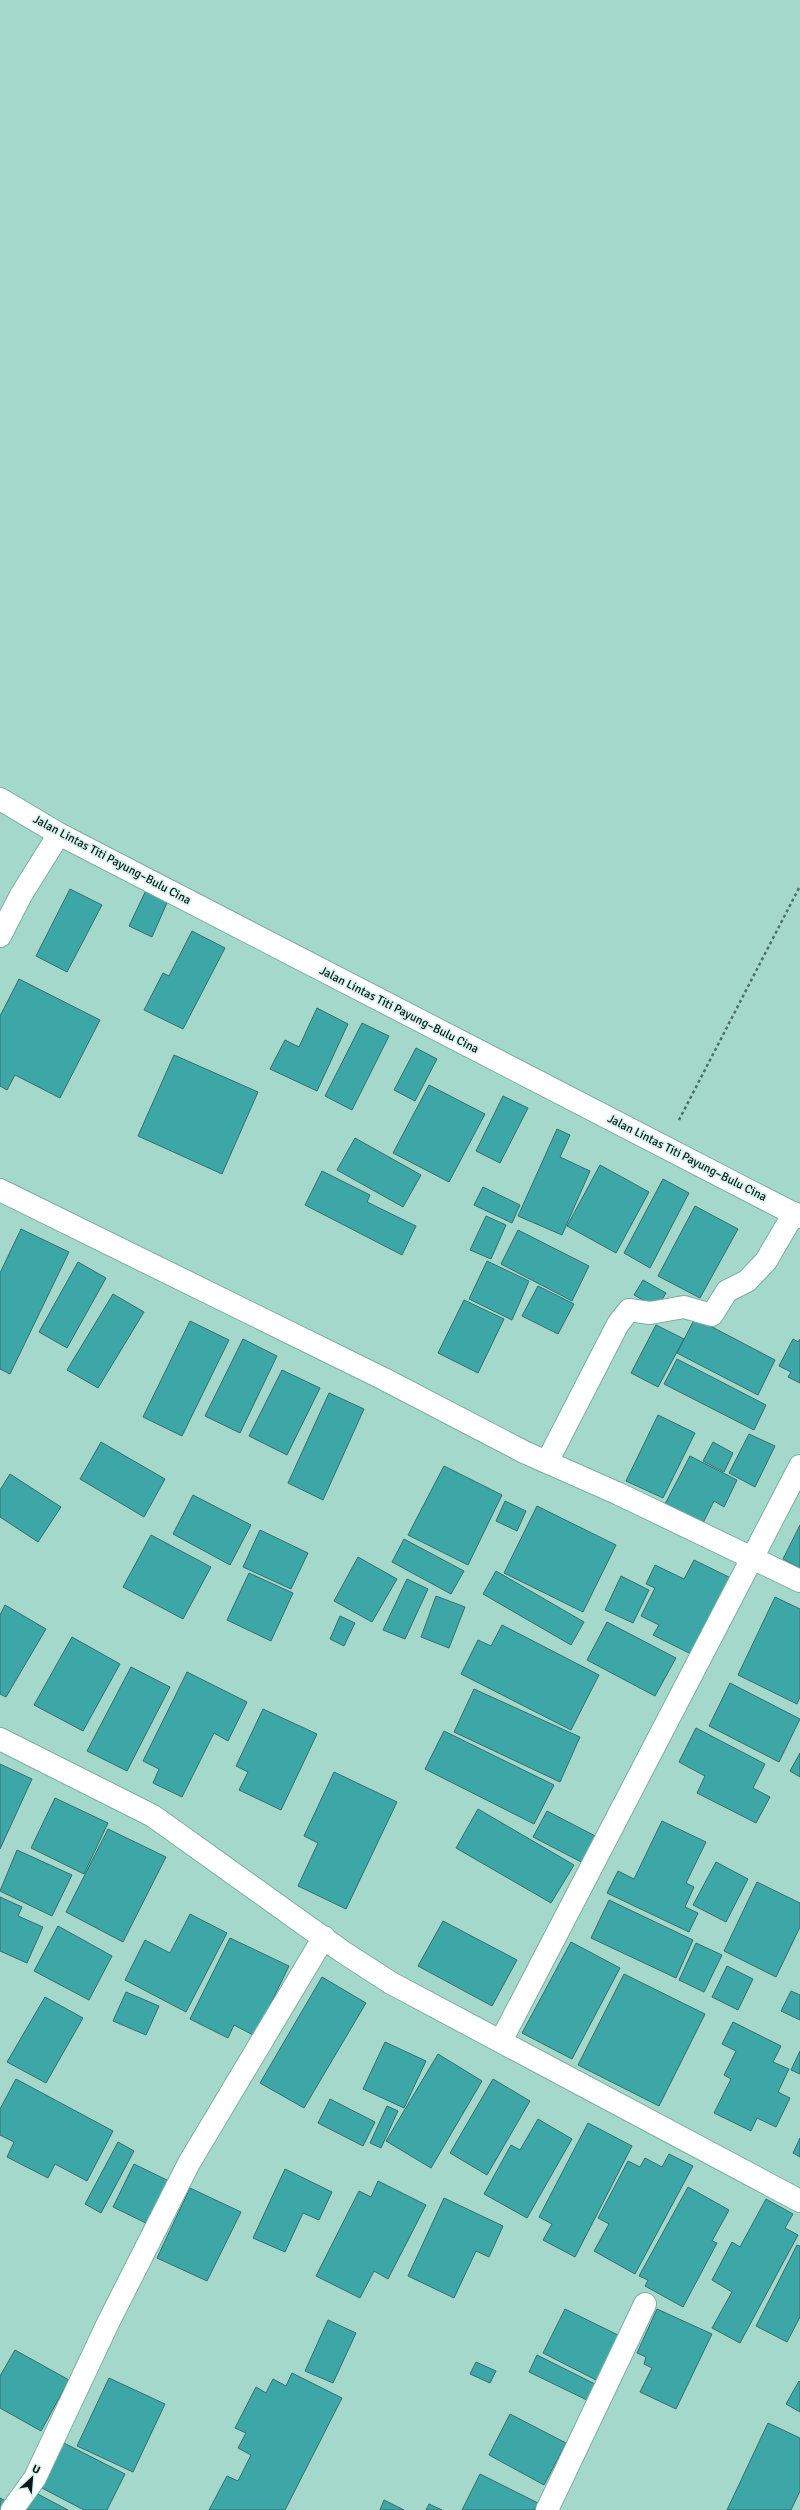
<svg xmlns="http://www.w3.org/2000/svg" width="800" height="2510" viewBox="0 0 800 2510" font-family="Signika,sans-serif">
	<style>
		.building { fill: #3da7a8; stroke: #366e6f }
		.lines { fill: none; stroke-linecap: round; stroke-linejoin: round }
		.minor-casing { stroke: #7bafa1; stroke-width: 24 }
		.primary-casing { stroke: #7bafa1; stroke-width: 24 }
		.path { stroke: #4d7068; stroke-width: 2.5; stroke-dasharray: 3 3; stroke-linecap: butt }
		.minor { stroke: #fff; stroke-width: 22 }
		.primary { stroke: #fff; stroke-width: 22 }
		.labels { text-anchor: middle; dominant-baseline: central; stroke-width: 3.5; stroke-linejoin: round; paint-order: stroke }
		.street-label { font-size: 12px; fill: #061b17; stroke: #d8f3eb }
	</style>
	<rect width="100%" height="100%" fill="#a3d8ca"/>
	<path class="building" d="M148,886l22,10 -18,41 -23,-11z
		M70,889l32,16 -35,67 -31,-16z
		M192,931l33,17 -42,81 -39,-19 19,-37 6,3z
		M19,979l81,41 -40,78 -45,-23 -8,15 -7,-4v-70z
		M317,1008l31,16 -31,67 -47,-22 15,-29 14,7z
		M362,1023l27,13 -37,74 -27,-14z
		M416,1048l21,11 -22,42 -21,-11z
		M174,1055l84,37 -36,82 -84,-38z
		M429,1085l56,29 -36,68 -56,-29z
		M503,1096l25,12 -28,55 -24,-12z
		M557,1129l13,6 -10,22 30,14 -28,64 -44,-19z
		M355,1138l66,37 -18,32 -66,-37z
		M600,1165l49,27 -33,61 -49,-27z
		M322,1171l48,24 -3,7 49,24 -14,29 -97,-50z
		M663,1179l26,14 -39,75 -26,-15z
		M483,1187l37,18 -8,18 -38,-18z
		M695,1206l43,23 -38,69 -42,-22z
		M486,1216l20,9 -15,34 -21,-9z
		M21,1229l48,23 -59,122 -10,-5v-96z
		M518,1230l71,36 -17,35 -71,-37z
		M487,1261l42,20 -17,39 -43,-21z
		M78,1262l28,16 -39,70 -28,-16z
		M643,1280l23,13 -9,15 -23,-13z
		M538,1286l36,18 -16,30 -36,-18z
		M113,1294l31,18 -46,76 -31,-18z
		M464,1300l40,19 -26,54 -40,-20z
		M695,1318l80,42 -17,35 -81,-42z
		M190,1321l39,19 -47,96 -39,-19z
		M656,1325l28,14 -26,48 -27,-14z
		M243,1339l34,17 -37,77 -35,-17z
		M793,1339l5,3 2,-3v44l-12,-6 3,-5 -12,-6z
		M677,1359l89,46 -12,25 -90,-46z
		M282,1370l38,18 -33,67 -38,-19z
		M329,1393l35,16 -41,91 -35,-17z
		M658,1415l37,18 -32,65 -37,-17z
		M749,1434l26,12 -20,41 -26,-14z
		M101,1442l64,37 -21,38 -64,-38z
		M713,1442l20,11 -9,19 -21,-11z
		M690,1456l47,24 -13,27 -10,-6 -11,22 -38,-19z
		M444,1466l58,29 -34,70 -60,-30z
		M10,1474l51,33 -23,35 -38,-25v-27z
		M193,1495l58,30 -21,40 -57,-31z
		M505,1501l21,10 -9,20 -21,-10z
		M537,1506l79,39 -33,67 -79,-39z
		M800,1525v43l-17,-9z
		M260,1530l48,23 -17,36 -48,-22z
		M151,1535l60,32 -28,52 -60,-32z
		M404,1539l60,32 -13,23 -59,-32z
		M358,1557l39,22 -25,43 -38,-21z
		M694,1560l43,21 -38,77 -46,-23 6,-10 -18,-9 14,-28 -9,-4 9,-19 29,14z
		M496,1571l88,51 -13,23 -88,-51z
		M249,1573l44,20 -22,48 -44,-21z
		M621,1576l28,14 -16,33 -28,-13z
		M407,1579l21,10 -23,50 -22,-9z
		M436,1596l29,11 -16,41 -28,-11z
		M775,1597l25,12v88l-3,7 -59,-29z
		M5,1605l41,24 -40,68 -6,-3v-79z
		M340,1616l15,7 -11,23 -14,-7z
		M607,1622l69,36 -21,38 -68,-36z
		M502,1625l97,50 -28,55 -110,-56 17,-34 13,6z
		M72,1637l48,27 -37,67 -49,-26z
		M131,1667l39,20 -43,84 -40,-20z
		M187,1672l60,30 -19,39 -14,-8 -32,64 -29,-14 6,-14 -16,-8z
		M730,1683l70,36 -21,43 -70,-36z
		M474,1689l106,48 -20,45 -106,-50z
		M263,1709l54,25 -36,76 -42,-20 9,-18 -12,-6z
		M696,1728l69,36 -12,24 17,9 -14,26 -59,-30 8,-17 -26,-14z
		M444,1731l110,54 -20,39 -109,-55z
		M800,1753v24l-10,-6z
		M0,1764l32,15 -32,70z
		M334,1772l63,30 -51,107 -48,-23 20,-43 -14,-7z
		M55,1798l53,25 -24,51 -53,-26z
		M478,1809l96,56 -23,38 -95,-55z
		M547,1811l56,29 -14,26 -56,-29z
		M662,1821l44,21 -20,41 8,4 -9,20 13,6 -9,19 -82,-39 11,-22 16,8z
		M108,1829l58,28 -43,85 -57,-30z
		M17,1850l55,25 -20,41 -52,-25z
		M716,1862l32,17 -22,43 -33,-17z
		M757,1882l43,21v24l-24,50 -52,-26z
		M0,1897l22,10 -4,9 25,11 -16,36 -27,-12z
		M609,1900l84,40 -17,38 -85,-40z
		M190,1914l37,19 -41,79 -61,-32 20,-40 25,13z
		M443,1921l74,39 -25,46 -74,-40z
		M58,1926l54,30 -23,44 -55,-29z
		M230,1938l59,28 -34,70 -21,-11 -6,13 -38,-19z
		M571,1942l49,26 -48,91 -50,-26z
		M696,1943l26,12 -18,37 -25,-12z
		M727,1966l26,13 -15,31 -26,-13z
		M624,1974l81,40 -46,92 -81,-41z
		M322,1977l44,26 -62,105 -44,-25z
		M791,1991l9,4v25l-19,-9z
		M126,1992l33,14 -13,29 -33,-14z
		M45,1997l38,21 -37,65 -39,-21z
		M733,2022l48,24 -8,16 16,7 -11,23 12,6 -14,29 -19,-9 -6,13 -37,-18 17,-34 -7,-4 12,-24 -14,-7z
		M385,2042l41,19 -22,47 -41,-19z
		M800,2051v23l-9,-4z
		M438,2054l44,27 -51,87 -45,-27z
		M16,2079l97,52 -26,50 -32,-17 -7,14 -41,-21 7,-15 -14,-7v-26z
		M493,2079l37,22 -43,74 -37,-22z
		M330,2099l45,23 -12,24 -45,-23z
		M387,2106l11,5 -17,37 -11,-5z
		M538,2119l34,20 -45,79 -43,-24 27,-49 9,5z
		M588,2123l44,23 -57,111 -32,-17 9,-16 -13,-7z
		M800,2138v19l-7,-4z
		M118,2142l16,9 -33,62 -16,-9z
		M669,2154l24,12 -58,108 -41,-23 15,-27 -11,-6 30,-57 12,6 5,-9 17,9z
		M134,2164l39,19 -21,43 -39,-19z
		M285,2169l47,23 -13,28 -16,-7 -18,39 -32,-14z
		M378,2181l48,24 -38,74 -14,-8 -14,27 -44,-22 43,-85 12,6z
		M688,2187l41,23 -17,31 5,2 -34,64 -38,-21 3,-6 -9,-4z
		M190,2188l51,24 -34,69 -50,-23z
		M444,2198l59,28 -14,31 -13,-6 -22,47 -46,-22z
		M766,2199l27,15 -8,14 13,7 -58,108 -28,-15 20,-36 -20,-12 20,-38 8,5z
		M797,2245l3,1v71l-13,25 -31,-16z
		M565,2309l57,28 -22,45 -57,-29z
		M657,2309l55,25 -36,75 -36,-17 12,-24 -8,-4 2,-7 -9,-4z
		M328,2320l28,13 -23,50 -28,-12z
		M15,2350l54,30 -28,51 -41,-23v-32z
		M537,2355l62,31 -8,16 -62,-30z
		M476,2362l20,9 -6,12 -20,-9z
		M292,2373l50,25 -57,112h-76l18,-34 11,5 13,-26 -13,-7 8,-15 -11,-5 21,-41 10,6 7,-14 13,7z
		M109,2378l56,26 -32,68 -56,-26z
		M799,2381l1,1v30l-14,-8z
		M510,2414l56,29 -22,42 -55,-30z
		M768,2423l32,15v53l-9,19h-64z
		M62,2442l63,32 -18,36h-23l-44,-23z
		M480,2474l58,29 -4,7h-72z
		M34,2492l34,18h-43z
		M0,2498l6,3 -4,9h-2z
		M384,2500l20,10h-24z
		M429,2504l13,6h-16z"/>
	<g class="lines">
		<defs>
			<path id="minor" d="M0,936l21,-41 38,-61
				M0,1190l384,189 140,73 95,42 181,87
				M547,1462l71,-138 11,-14 21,3 34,-6 28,8 15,-24 20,-10 19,-20 28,-48
				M0,1739l153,77 190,136 48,31 409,218
				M501,2041l299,-575
				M12,2510l23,-32 73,-155 81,-160 135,-226
				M547,2510l98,-206"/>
			<path id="primary" d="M0,799l59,35 741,383"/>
		</defs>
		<use href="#minor" class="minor-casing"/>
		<use href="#primary" class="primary-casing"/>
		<path class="path" d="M679,1120l121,-234"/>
		<use href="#minor" class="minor"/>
		<use href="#primary" class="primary"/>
	</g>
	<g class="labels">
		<g class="street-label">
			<text transform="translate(112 860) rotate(28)">Jalan Lintas Titi Payung–Bulu Cina</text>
			<text transform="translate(399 1010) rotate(27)">Jalan Lintas Titi Payung–Bulu Cina</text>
			<text transform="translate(687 1158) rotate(27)">Jalan Lintas Titi Payung–Bulu Cina</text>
		</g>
	</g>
	<g transform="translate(32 2478) rotate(26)" stroke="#d8f3eb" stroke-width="3" paint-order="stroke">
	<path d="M0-3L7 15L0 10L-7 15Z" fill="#061b17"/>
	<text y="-6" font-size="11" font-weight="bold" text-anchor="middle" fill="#061b17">U</text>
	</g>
</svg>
